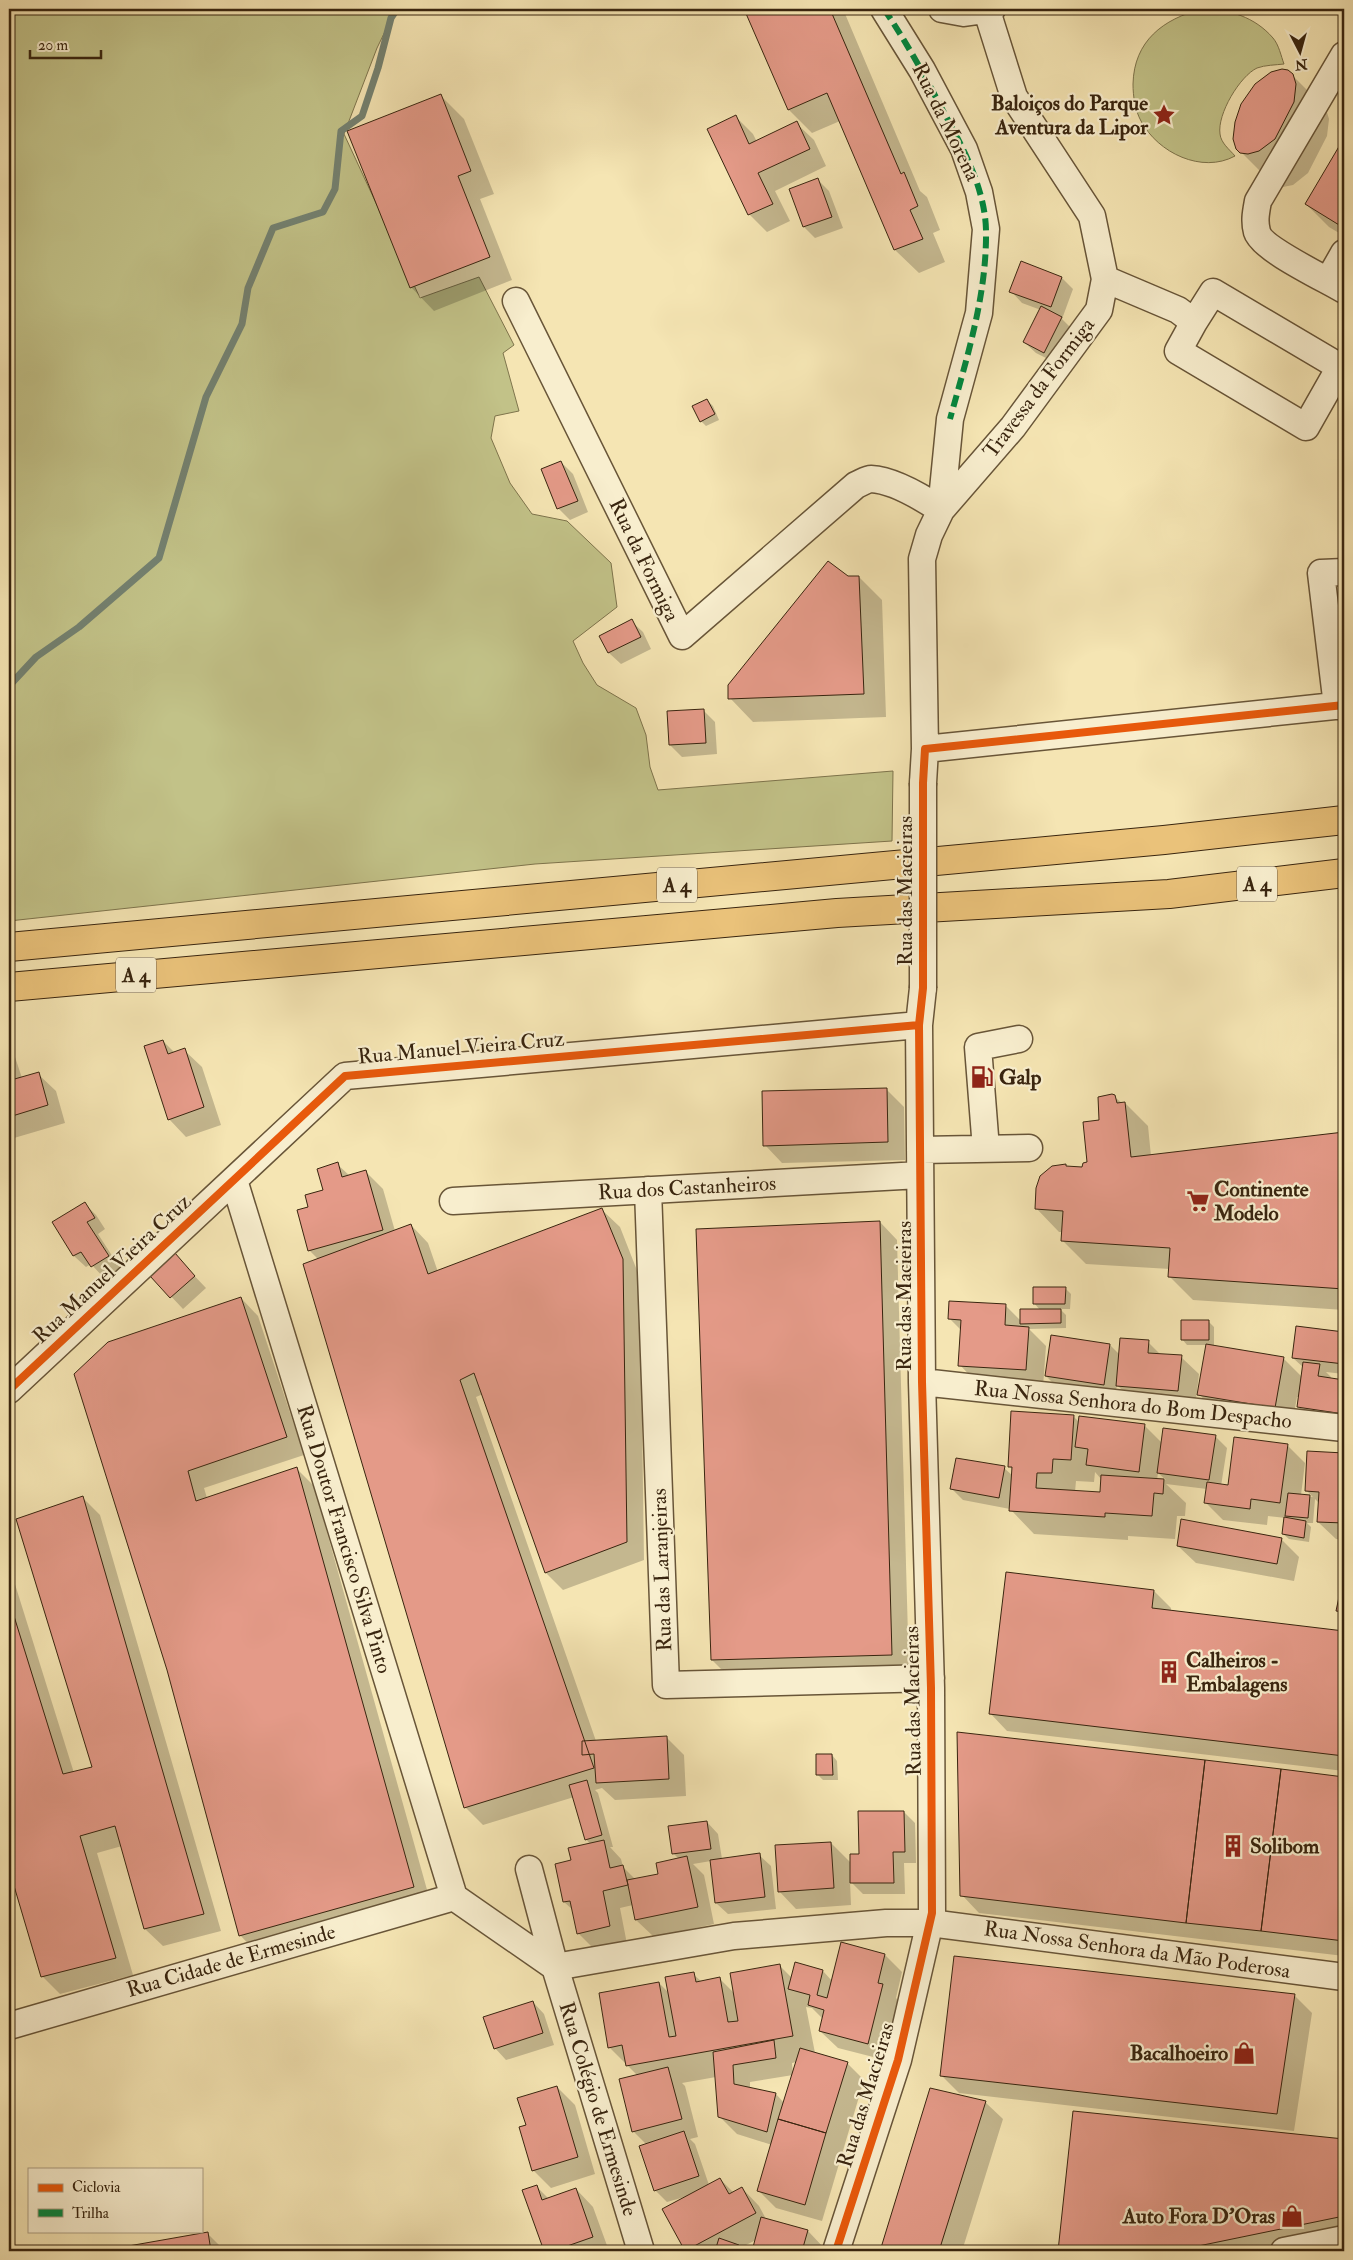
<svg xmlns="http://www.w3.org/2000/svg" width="1353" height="2260" viewBox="0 0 1353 2260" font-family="'IM FELL Double Pica',serif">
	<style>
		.green { fill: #c2c288; stroke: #7e744c }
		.shadow { fill: #0003; fill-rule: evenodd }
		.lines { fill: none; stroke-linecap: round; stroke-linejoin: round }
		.stream { stroke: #748170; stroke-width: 7 }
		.building { fill: #e49a88; stroke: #39250f }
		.minor-casing { stroke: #685538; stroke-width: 29 }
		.highway-casing { stroke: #39250f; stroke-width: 30 }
		.minor { stroke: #f8eece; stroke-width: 26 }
		.highway { stroke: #eac27a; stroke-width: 28 }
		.minor-bridge-casing { stroke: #685538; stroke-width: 29; stroke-linecap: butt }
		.minor-bridge { stroke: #f8eece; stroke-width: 26 }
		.quiet { stroke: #00873e; stroke-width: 6; stroke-dasharray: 12 6; stroke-linecap: butt }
		.cycleway-casing { stroke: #f8eece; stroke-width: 11 }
		.cycleway { stroke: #e8590c; stroke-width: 8 }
		.labels { text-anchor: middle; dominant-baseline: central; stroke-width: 4.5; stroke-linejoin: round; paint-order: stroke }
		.shield { fill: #f8eece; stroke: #726148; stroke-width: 1 }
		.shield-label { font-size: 20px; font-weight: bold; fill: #39250f }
		.poi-label { font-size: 21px; font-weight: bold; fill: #39250f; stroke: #f8eece; text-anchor: start }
		.street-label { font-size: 21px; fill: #39250f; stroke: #f8eece }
	</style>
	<rect width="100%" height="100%" fill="#f5e5b3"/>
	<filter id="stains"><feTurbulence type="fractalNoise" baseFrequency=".004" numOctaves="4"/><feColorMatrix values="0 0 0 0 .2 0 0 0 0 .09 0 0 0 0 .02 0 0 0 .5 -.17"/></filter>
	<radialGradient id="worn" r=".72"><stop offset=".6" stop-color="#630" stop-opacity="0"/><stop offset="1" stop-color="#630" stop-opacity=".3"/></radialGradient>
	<path class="green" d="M9,9h387l-19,39 -33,86 76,164 59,-21 35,68 -11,8 16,58 -24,5 -4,22 19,45 22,31 35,7 44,42 6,44 -44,34 10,22 14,22 39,23 10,27 4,32 8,23 235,-19 -1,70 -357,23 -526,57z
		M1202,9c27,0 53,8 71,29 6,7 8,18 11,26 -8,1 -19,1 -27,4 -17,8 -40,46 -37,66 1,9 9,15 15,22 -33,18 -77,-3 -94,-35 -6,-11 -8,-25 -8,-37 1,-43 30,-65 69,-75z"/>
	<path class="shadow" d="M746,9h97l77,182 7,6 13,33 -7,3 12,29 -26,11 -24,-23 -55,-129 -28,12 -23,-23z
		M1288,71l38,38 3,10 -2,17 -19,37 -15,12 -10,2 -8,-1 -38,-38z
		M441,96l23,23 30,75 -14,5 32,81 -78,31 -23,-24z
		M736,117l17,17 4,8 39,-19 18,17 12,26 -51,25 15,30 -23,11 -17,-17 -41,-86z
		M1344,140v96l-15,-9 -23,-23z
		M818,180l11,11 14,37 -28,10 -11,-11z
		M1022,263l40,15 11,11 -11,30 11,11 -17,33 -20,-10 -12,-11 17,-32 -19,-7 -11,-12z
		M707,400l6,6 6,14 -13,6 -5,-5z
		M561,462l12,12 15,38 -18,8 -12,-12z
		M859,577l23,23 4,117 -133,5 -23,-24 117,-120z
		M631,621l12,11 8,17 -30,15 -12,-11 -8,-16z
		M703,710l12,12 2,32 -35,3 -12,-12 -2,-32z
		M163,1041l12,12 9,-3 18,17 19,58 -35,12 -17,-18z
		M9,1050l6,7 7,21 16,-4 18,17 9,32 -51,15 -5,-6z
		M886,1089l18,18 1,53 -123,3 -17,-18z
		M1112,1095l10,8h3l23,23 3,30 193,-23v177l-151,-10 -23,-23v-8l-84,-5 -24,-24 1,-8h-4l-23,-24 30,-43 2,3h14l7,-5 12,-42 -3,-20 3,-5z
		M337,1164l13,12 16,-4 17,17 12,42 16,-6 17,18 10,29 164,-62 18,17 20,51 4,282 -81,30 -17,-17 -63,-179 -7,3 120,344 70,-4 18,18 2,41 -71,4 -13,-12 -7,2 3,3 15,54h-3l11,12 2,8 13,13 23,-5 20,-16 -6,-6 34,-31 11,12 4,25 37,-4 12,11 5,43 -48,5 -12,-11 -5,-42 -18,3 11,11 10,49 -60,13 -18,-17 -3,-15 -13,3 7,36 -31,7 -18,-18 -5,-23 -9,-8 9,-41 17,-17 -4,-5 -12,-42 -91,28 -18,-18 -146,-547 -9,-9 -12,-40 12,-3 14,-17z
		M84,1203l12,12 9,14 -7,5 22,34 -16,10 -13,-14 -5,3 -12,-11 -20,-33z
		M880,1222l17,18 12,432 -180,5 -17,-17z
		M186,1267l20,21 -23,21 -31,-33z
		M1065,1288l6,6 -1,15h-10l6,6v13l-37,1 17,17 -3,41 -66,-4 -17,-18 2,-34 -12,-12 56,-13 15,15 19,-11 -6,-7z
		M241,1298l17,18 46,139 -100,33 3,10 89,-30 18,18 117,418 -174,49 -17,-18 -72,-266 -93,-294z
		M1208,1321l6,6v19l69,12 19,19 2,-9 -11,-10 4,-30 47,5v41l-18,-2 5,5 -1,3 14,2v41l-34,-5 -12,-11 1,-10h-2l-5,28 -76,-13 -17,-18 8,-49h-20l-5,-6z
		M1148,1342l13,13 20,2 18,17 -4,34 -60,-5 -18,-18 -2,11 -58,-9 -11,-11 64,-31 10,10z
		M1073,1416l6,6 65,3 18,18 53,-7 12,12 -6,38 8,1 58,-42 18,18 -4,32 12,2 -7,-7 2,-37 36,1v86l-8,-1 -18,-17 1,-19 -4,-4 -2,24h-6l4,4 -2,15 -20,-3 -6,-5 3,-16 -18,-2 -1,9 -44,-5 -18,-18 2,-13 -41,-5 20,19 -1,13h-8l-2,23 -47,-3v4l-94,-6 -24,-25 -47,-9 -11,-11 52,-21 9,8v-6l-4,-4zM1095,1472l7,8v13l-27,-1 1,-11 18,1zM1158,1473l8,7h-9z
		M82,1497l18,18 121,416 -58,15 -18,-17 -23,-83 -25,7 36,122 -73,19 -18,-18 -33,-111v-300l65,208 20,-5z
		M1281,1539l18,18 -5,24 -98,-18 -18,-17z
		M1344,1579v37l-7,-6z
		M1154,1591l17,17v3l173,21v139l-337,-40 -17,-18z
		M958,1733l386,45v178l-365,-43 -17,-18z
		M832,1755l5,6 1,19h-15l-5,-5z
		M904,1812l11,11 1,40h-12l1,31h-42l-13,-13 1,24 -55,4 -17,-18 52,-48 20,20z
		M885,1955l17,17 -6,26 4,5 -15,57 -47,-12 -18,-17 3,-12 -11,-11 -6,-1 9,46 32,10 17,17 -42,141 -46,-13 -18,-18 14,-45 -35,-11 -17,-17 -4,-40 -34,6 3,3 13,51 -8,2 5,5 14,41 11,-6 14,14 8,-5 17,18 7,13 42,12 17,18v2h-72l3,-11 -16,8 3,3h-56l1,-55 -21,6 -12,-12 -8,-45 -13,-13 4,-56 -29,-29 50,-64 11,11 23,-20 9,8 18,-3 15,15 45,-28 12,12 31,-7 9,10zM797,2062l-4,13 -1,-12zM793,2075l-9,28 -8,-9 -26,-5v-7z
		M1295,1996l17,17 -18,118 -335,-38 -18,-18z
		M533,2002l11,12 10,31 -48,15 -11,-12z
		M557,2087l18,18 20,69 -44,14 -18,-18 -6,-44z
		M931,2089l54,13 18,17 -41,132h-81z
		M1074,2113l270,28v96l-69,14h-216z
		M536,2186l13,13 27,-10 17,18 16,44h-64l-21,-60z
		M207,2233l18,18h-118z"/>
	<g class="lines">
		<path class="stream" d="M9,686l27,-29 43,-30 80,-69 47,-161 36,-73 6,-36 25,-60 50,-16 12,-23 6,-58 21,-15 16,-48 13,-50 6,-9"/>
	</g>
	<path class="building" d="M744,9h86l71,165 3,-2 14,34 -8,4 13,29 -29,11 -67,-157 -39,17z
		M1282,69l6,1 5,4 3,10 -2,18 -19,37 -16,12 -11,3 -8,-1 -4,-4 -3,-10 2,-17 6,-18 14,-20 16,-12z
		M441,94l30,77 -13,5 32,81 -80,31 -63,-157z
		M736,115l13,29 48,-23 13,28 -52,24 15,31 -25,11 -41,-86z
		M1344,138v90l-39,-24z
		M818,178l14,39 -29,10 -14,-38z
		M1021,261l41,16 -11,30 -42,-15z
		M1041,306l21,11 -18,36 -21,-11z
		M707,399l8,15 -15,8 -8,-16z
		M561,461l17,40 -21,8 -16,-40z
		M828,561l20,15h11l5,118 -136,5v-14z
		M632,619l9,18 -33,16 -9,-17z
		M704,709l2,34 -37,2 -2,-34z
		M163,1040l5,14 17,-6 19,59 -36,13 -24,-74z
		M39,1072l9,33 -39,12v-43l2,6z
		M887,1088l1,54 -125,4 -1,-55z
		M1112,1094l3,1 2,8 8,-1 6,55 213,-25v157l-176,-12 2,-29 -109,-7 2,-30 -28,-2 1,-21 4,-12 12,-10 14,-2v2l16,1 1,-4 4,-1 -4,-40 16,-2 -1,-23z
		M338,1162l4,15 24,-7 17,60 -75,21 -11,-41 11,-3 -3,-12 18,-5 -6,-21z
		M85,1202l10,16 -8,4 22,34 -18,11 -10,-15 -8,4 -21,-34z
		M602,1208l21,51 4,283 -82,31 -71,-200 -14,7 134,388 -130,40 -161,-544 108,-40 17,50z
		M880,1221l12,434 -181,5 -15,-431z
		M175,1253l20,23 -25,22 -20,-22z
		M1033,1287h33l-1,17h-32z
		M241,1297l46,140 -99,34 8,30 101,-34 117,420 -175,49 -72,-266 -93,-296 34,-32z
		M949,1301l57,3 -1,21 24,2 -3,43 -68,-4 3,-46 -13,-1z
		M1020,1309h41v14l-41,1z
		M1181,1320h28v20h-28z
		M1296,1326l48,6v32l-52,-6z
		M1051,1335l59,9 -6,41 -59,-9z
		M1120,1338l29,2 -1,13 34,2 -4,36 -62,-5z
		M1206,1344l78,13 -9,51 -78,-13z
		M1303,1362l17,2 -2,12 26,4v34l-47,-7z
		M1011,1411l63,4 -3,45 -18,-1 -1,14h-15l-1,15 64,4 1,-17 63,4 -1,15 -9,-1 -2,23 -47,-3v4l-96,-6 3,-44h-4z
		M1079,1416l66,8 -6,48 -53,-7 2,-16 -13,-2z
		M1163,1428l53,7 -7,45 -52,-7z
		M1234,1437l54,7 -8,59 -29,-4 -1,10 -46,-6 3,-21 21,3z
		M1307,1451l37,2v70l-27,-1 2,-30 -14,-1z
		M956,1458l49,8 -6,32 -49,-9z
		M1288,1493l22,2 -2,23 -23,-2z
		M83,1496l121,418 -60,15 -29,-103 -35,10 36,122 -75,19 -32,-108v-269l54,174 29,-7 -76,-248z
		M1284,1517l22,4 -2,17 -22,-4z
		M1181,1519l101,19 -5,26 -100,-18z
		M1006,1572l148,18 -2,18 192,23v125l-355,-42z
		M1343,1578h1v34l-8,-1z
		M957,1732l248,28 -19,163 -226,-27z
		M667,1736l2,43 -73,4 -2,-29 -12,1v-14z
		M816,1754h16l1,21h-17z
		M1205,1760l76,9 -20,162 -75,-8z
		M1281,1769l63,8v164l-83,-10z
		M587,1780l15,55 -17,5 -16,-55z
		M858,1811h46l1,41h-12l1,31h-44v-29h9z
		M707,1821l4,28 -39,5 -4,-28z
		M604,1840l6,28 13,-3 5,20 -25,6 7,35 -33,8 -7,-33 -7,1 -8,-38 16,-4 -3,-12z
		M831,1842l3,46 -56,4 -3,-47z
		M760,1853l5,44 -50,6 -5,-43z
		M687,1856l11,51 -63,13 -8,-40 31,-6 -2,-11z
		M841,1942l44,12 -7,29 5,1 -15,60 -49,-13 5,-21 -16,-5 2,-10 -22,-6 7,-27 28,8 -6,25 10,3z
		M954,1956l341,38 -18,120 -337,-38z
		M780,1964l13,72 -167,30 -4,-21 -14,3 -9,-55 60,-11 10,55 7,-1 -11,-59 29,-5 2,10 24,-5 8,45 10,-1 -8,-48z
		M533,2001l10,32 -49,16 -11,-32z
		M774,2040l2,18 -43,7 1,19 42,9 -9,39 -49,-15 -5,-65z
		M800,2048l48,14 -22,71 -48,-14z
		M668,2067l14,52 -50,13 -13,-53z
		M557,2086l21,71 -46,14 -13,-44 7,-2 -9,-27z
		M930,2088l56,13 -47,150h-59z
		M1073,2111l271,28v77l-170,35h-116z
		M778,2119l48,14 -21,72 -48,-14z
		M684,2131l15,45 -45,15 -15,-45z
		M720,2178l9,16 13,-7 14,26 -71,38 -23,-42z
		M537,2185l5,15 34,-12 17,49 -40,14h-9l-22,-61z
		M761,2217l47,13 -6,21h-50z
		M208,2232l3,19h-111z
		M719,2238l20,7 -3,6h-21z"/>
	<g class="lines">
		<defs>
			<path id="minor" d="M884,9l38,61 42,79 15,43 7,37 -7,84 -29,106 -9,91 -12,25 -7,24 3,190
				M942,9l22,4 28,-4
				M1344,55l-86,146c-2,11 -4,20 -1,31 5,17 69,47 87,58
				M1105,279l73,31 16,12 -16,29 128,76 34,-60 -127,-75 -19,30
				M1328,281l16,-28
				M516,301l166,335 174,-151c5,-2 11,-6 15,-6 23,1 52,19 70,31
				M941,510l72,-83 86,-117 6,-31 -13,-63 -78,-119 -27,-86
				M1337,706l-16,-133 23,-1
				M923,783l2,-34 419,-44
				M986,1149l-8,-102 41,-8
				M920,1150l109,-2
				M234,1180l220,717
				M648,1190l18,495 265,-7
				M453,1201l467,-26
				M922,1382l422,46
				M9,1390l336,-314 574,-51
				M529,1869l26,98 86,284
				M454,1897l101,70
				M555,1967l179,-31 152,-13h44l414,54
				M9,2026l445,-129
				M836,2251l62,-191 34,-147 -1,-225 -9,-306 -3,-357 4,-37
				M1284,2251l60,-12"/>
			<path id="highway" d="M9,947l1155,-107 180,-20
				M9,987l828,-74 332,-19 175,-21"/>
		</defs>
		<use href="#minor" class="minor-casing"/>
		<use href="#highway" class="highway-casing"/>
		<use href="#minor" class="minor"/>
		<use href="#highway" class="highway"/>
		<defs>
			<path id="minor-bridge" d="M923,988v-205"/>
		</defs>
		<use href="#minor-bridge" class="minor-bridge-casing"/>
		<use href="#minor-bridge" class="minor-bridge"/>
		<path class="quiet" d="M884,9c21,31 40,65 57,98 20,37 44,80 45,123 1,65 -19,127 -36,189"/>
		<defs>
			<path id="cycleway" d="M9,1390l336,-314 574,-51
				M836,2251l62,-191 34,-147 -1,-225 -9,-306 -3,-357 4,-37v-205l2,-34 419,-44"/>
		</defs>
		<use href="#cycleway" class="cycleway-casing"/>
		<use href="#cycleway" class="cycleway"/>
	</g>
	<defs>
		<symbol id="sight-bare" viewBox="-9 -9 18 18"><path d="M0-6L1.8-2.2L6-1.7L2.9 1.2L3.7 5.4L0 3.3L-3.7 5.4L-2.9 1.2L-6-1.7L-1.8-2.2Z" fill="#8f2418" stroke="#f8eece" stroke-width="2.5" paint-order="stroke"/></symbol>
		<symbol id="fuel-bare" viewBox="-9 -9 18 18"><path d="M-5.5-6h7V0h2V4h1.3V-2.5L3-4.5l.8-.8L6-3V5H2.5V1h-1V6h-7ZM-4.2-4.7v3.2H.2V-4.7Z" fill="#8f2418" stroke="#f8eece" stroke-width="2.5" paint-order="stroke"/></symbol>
		<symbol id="supermarket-bare" viewBox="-9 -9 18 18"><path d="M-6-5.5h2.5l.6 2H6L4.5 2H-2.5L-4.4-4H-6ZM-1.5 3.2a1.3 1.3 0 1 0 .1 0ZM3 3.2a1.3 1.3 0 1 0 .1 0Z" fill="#8f2418" stroke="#f8eece" stroke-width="2.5" paint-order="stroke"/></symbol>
		<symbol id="building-bare" viewBox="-9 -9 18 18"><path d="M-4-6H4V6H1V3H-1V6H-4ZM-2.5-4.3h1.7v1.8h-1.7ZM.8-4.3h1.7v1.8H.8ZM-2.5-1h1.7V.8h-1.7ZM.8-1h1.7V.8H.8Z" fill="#8f2418" stroke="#f8eece" stroke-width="2.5" paint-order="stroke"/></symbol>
		<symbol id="shop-bare" viewBox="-9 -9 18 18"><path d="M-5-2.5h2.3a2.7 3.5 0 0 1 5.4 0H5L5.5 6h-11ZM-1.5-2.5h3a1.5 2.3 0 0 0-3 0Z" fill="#8f2418" stroke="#f8eece" stroke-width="2.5" paint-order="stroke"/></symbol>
	</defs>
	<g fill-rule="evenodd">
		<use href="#sight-bare" x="1148" y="99" width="32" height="32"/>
		<use href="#fuel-bare" x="966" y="1061" width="32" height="32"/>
		<use href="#supermarket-bare" x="1182" y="1185" width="32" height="32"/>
		<use href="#building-bare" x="1153" y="1656" width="32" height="32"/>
		<use href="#building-bare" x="1217" y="1830" width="32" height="32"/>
		<use href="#shop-bare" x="1228" y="2037" width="32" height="32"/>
		<use href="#shop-bare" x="1276" y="2200" width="32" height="32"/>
	</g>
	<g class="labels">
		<g class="shield">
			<rect x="1237" y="866.5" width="40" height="35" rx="4"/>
			<rect x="657" y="867.5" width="40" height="35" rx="4"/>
			<rect x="116" y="957.5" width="40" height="35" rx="4"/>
		</g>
		<g class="shield-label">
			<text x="1257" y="884">A 4</text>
			<text x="677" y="885">A 4</text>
			<text x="136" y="975">A 4</text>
		</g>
		<g class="poi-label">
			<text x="1148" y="103" text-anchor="end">Baloiços do Parque<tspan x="1148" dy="24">Aventura da Lipor</tspan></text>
			<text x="999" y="1077">Galp</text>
			<text x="1214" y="1189">Continente<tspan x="1214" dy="24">Modelo</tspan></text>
			<text x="1186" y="1660">Calheiros -<tspan x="1186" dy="24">Embalagens</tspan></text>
			<text x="1250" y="1846">Solibom</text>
			<text x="1228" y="2053" text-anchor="end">Bacalhoeiro</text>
			<text x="1275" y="2216" text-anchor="end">Auto Fora D'Oras</text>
		</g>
		<g class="street-label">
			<text transform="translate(946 122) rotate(64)">Rua da Morena</text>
			<text transform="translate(1039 388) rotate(-53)">Travessa da Formiga</text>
			<text transform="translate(644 560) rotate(64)">Rua da Formiga</text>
			<text transform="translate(905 891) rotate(-90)">Rua das Macieiras</text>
			<text transform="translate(461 1048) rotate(-5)">Rua Manuel Vieira Cruz</text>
			<text transform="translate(687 1188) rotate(-3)">Rua dos Castanheiros</text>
			<text transform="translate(112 1269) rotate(-43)">Rua Manuel Vieira Cruz</text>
			<text transform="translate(904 1296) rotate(-90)">Rua das Macieiras</text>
			<text transform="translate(1133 1405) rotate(6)">Rua Nossa Senhora do Bom Despacho</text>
			<text transform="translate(344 1539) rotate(73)">Rua Doutor Francisco Silva Pinto</text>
			<text transform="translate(662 1570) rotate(-92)">Rua das Laranjeiras</text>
			<text transform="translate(913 1701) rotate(-91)">Rua das Macieiras</text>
			<text transform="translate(1137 1950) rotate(8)">Rua Nossa Senhora da Mão Poderosa</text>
			<text transform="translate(231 1961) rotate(-16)">Rua Cidade de Ermesinde</text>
			<text transform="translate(866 2095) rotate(-73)">Rua das Macieiras</text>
			<text transform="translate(598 2109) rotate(73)">Rua Colégio de Ermesinde</text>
		</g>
	</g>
	<rect width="1353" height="2260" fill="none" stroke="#f5e5b3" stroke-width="30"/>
	<rect x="10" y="10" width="1333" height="2240" fill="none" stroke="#39250f" stroke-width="2.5"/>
	<rect x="15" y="15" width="1323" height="2230" fill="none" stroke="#39250f"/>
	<rect x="28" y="2168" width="175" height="65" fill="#f8eece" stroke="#ac9e82"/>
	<rect x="38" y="2184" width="25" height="8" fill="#e8590c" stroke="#ac9e82"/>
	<text x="72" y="2192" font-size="15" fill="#39250f">Ciclovia</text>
	<rect x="38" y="2209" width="25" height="8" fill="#00873e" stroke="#ac9e82"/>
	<text x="72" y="2218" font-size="15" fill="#39250f">Trilha</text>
	<g transform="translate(1300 52) rotate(174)" stroke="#f8eece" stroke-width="4" paint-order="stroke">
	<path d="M0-4L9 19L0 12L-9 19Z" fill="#39250f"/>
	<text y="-8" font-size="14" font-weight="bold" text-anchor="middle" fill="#39250f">N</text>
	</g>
	<path d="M30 50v8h71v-8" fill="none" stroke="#39250f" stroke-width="2.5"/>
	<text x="38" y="50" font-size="15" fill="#39250f" stroke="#f8eece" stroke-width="4" paint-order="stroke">20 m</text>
	<rect width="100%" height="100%" filter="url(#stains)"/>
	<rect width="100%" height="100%" fill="url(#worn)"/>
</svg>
